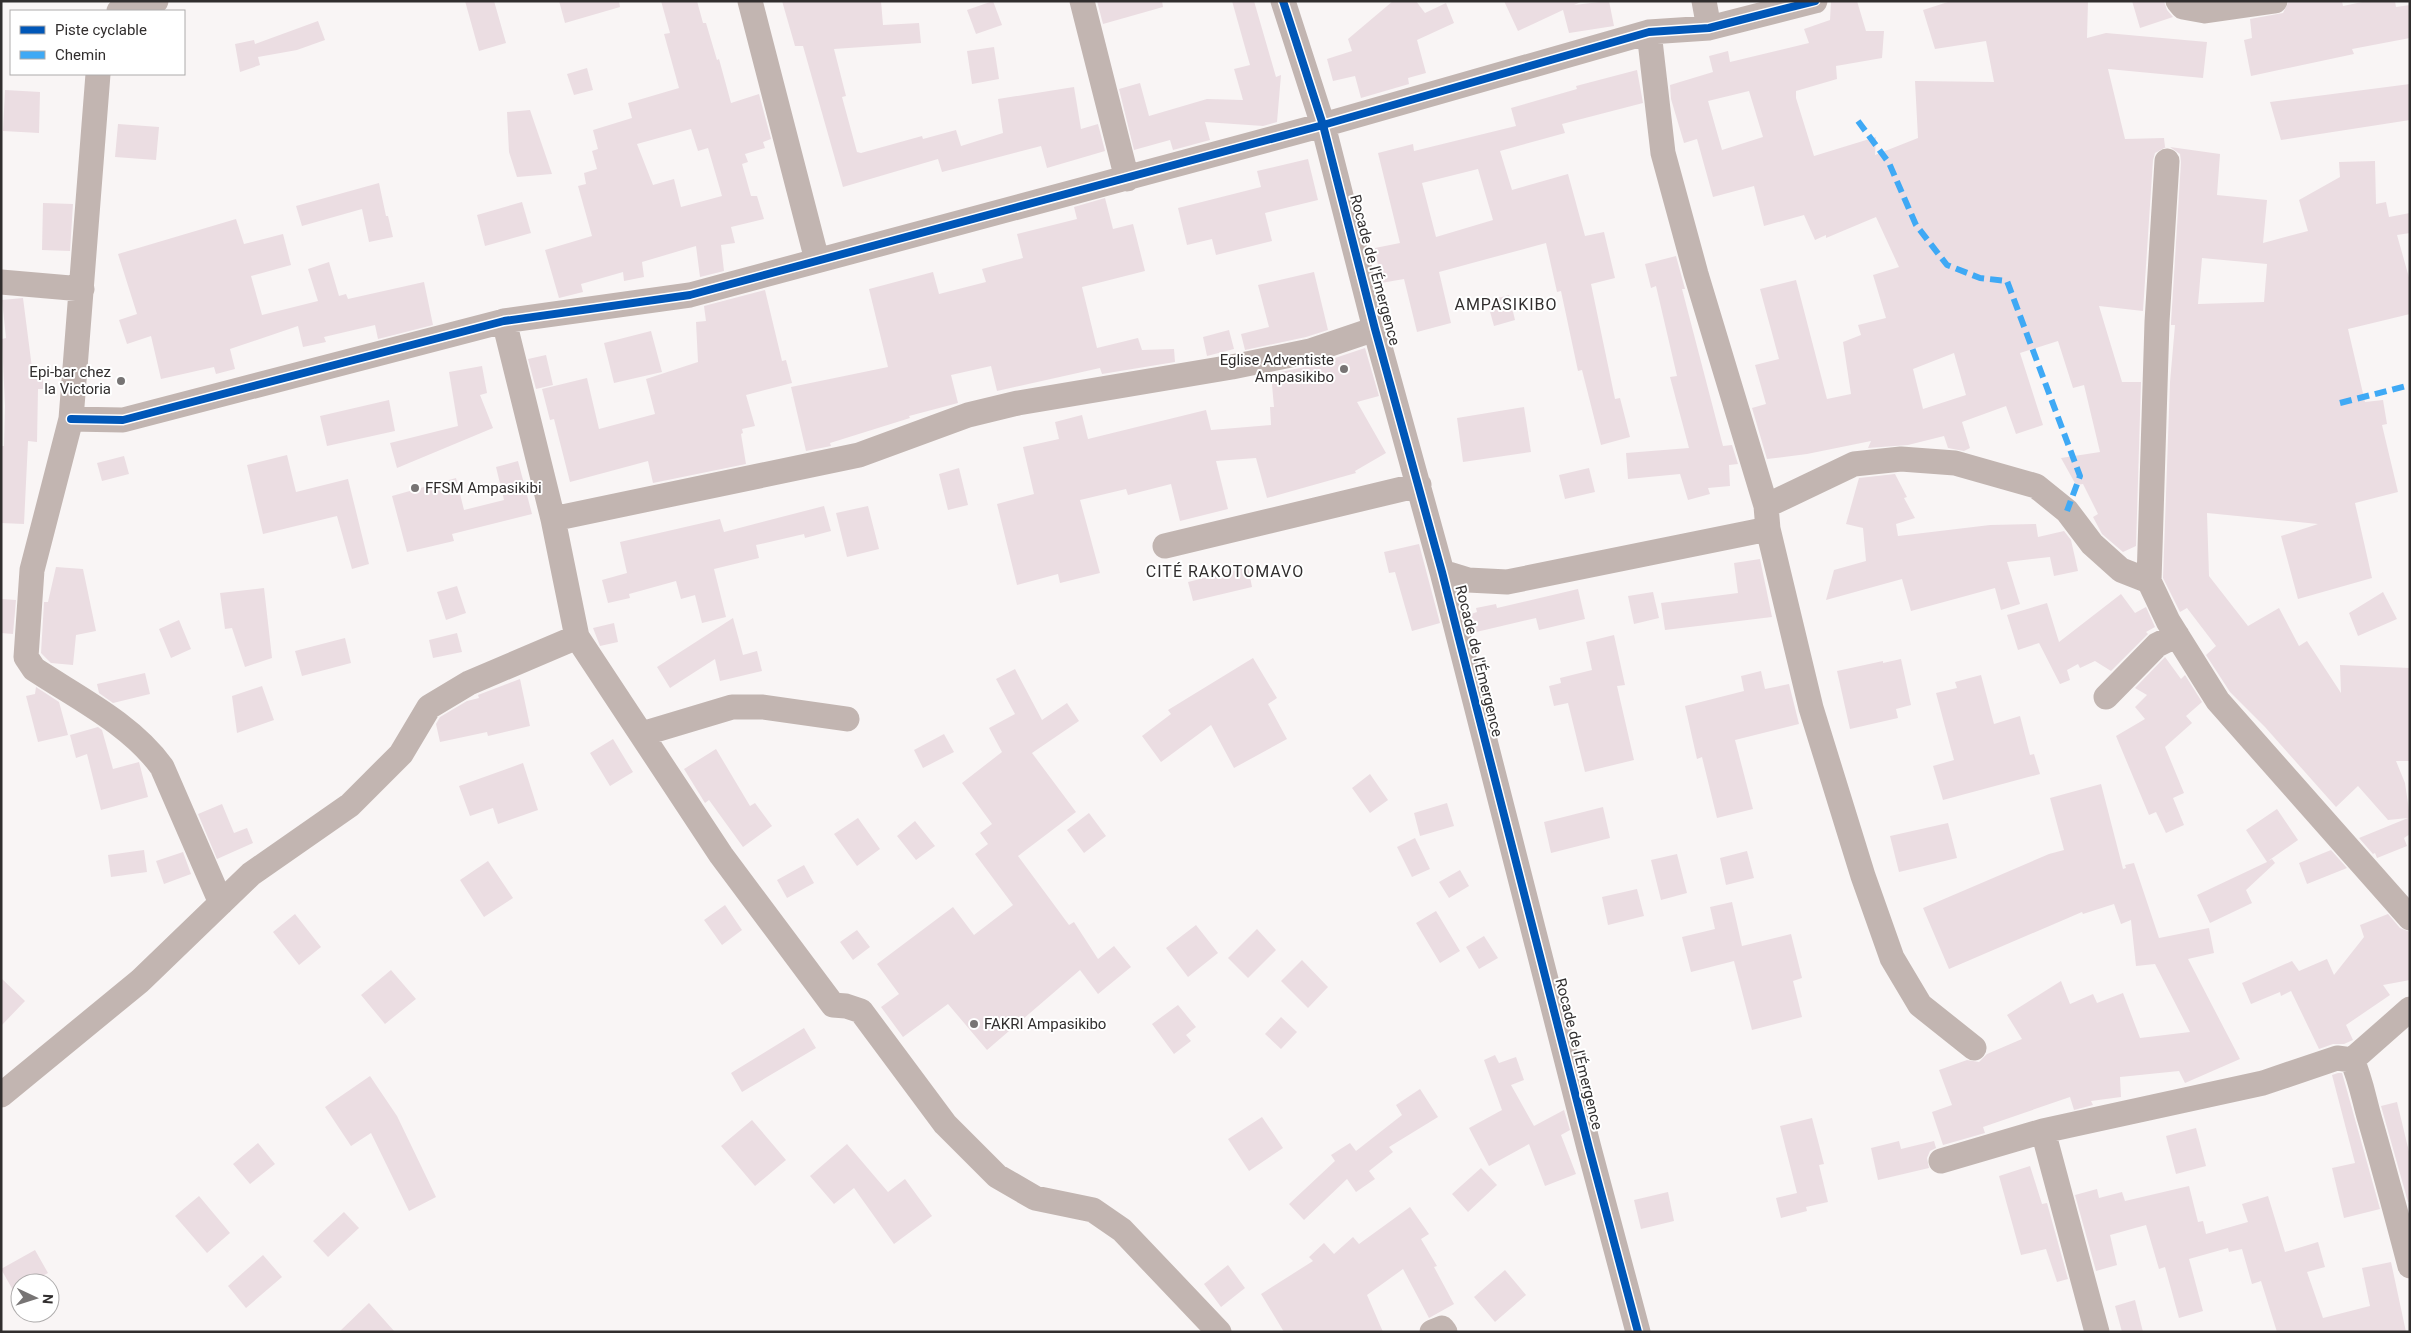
<svg xmlns="http://www.w3.org/2000/svg" width="2411" height="1333" viewBox="0 0 2411 1333" font-family="Roboto,sans-serif">
	<style>
		.building { fill: #ebdde2; fill-rule: evenodd }
		.lines { fill: none; stroke-linecap: round; stroke-linejoin: round }
		.minor { stroke: #c2b5b1; stroke-width: 25 }
		.quiet { stroke: #3fa9f5; stroke-width: 6; stroke-dasharray: 12 6; stroke-linecap: butt }
		.cycleway-casing { stroke: #fff; stroke-width: 11 }
		.cycleway { stroke: #0057b8; stroke-width: 8 }
		.poi-dot { fill: #777474; stroke: #fff; stroke-width: 2 }
		.labels { text-anchor: middle; dominant-baseline: central; stroke-width: 4; stroke-linejoin: round; paint-order: stroke }
		.street-label { font-size: 15px; fill: #312e2e; stroke: #fff }
		.poi-label { font-size: 15px; fill: #312e2e; stroke: #fff; text-anchor: end }
		.neighbourhood-label { font-size: 16px; letter-spacing: 1px; fill: #312e2e; stroke: #fff }
	</style>
	<rect width="100%" height="100%" fill="#f9f5f5"/>
	<path class="building" d="M465,1h29l12,42 -27,8z
		M559,1h60l1,6 -55,16z
		M661,1h36l6,22h3l11,37 2,-1 12,44 28,-9 12,45 -8,3 2,6 -20,6 3,8 -6,2 9,32h6l7,23 -33,8 4,16 -14,2 3,26 -24,6 -4,-31 -54,16 2,15 -20,4 -1,-9 -42,12 2,8 -24,6 -14,-48 47,-14 -14,-50 8,-2 -2,-11 13,-4 -5,-18 6,-2 -5,-19 39,-12 -4,-15 51,-15 -15,-54 6,-1zM691,129l7,22 10,-3 14,48 -41,11 -7,-28 -21,6 -16,-41z
		M782,1h99l2,24 36,-2 2,20 -87,6 12,47 -4,1 15,55 4,1 61,-17 1,3 33,-9 5,16 42,-13 -5,-34 76,-12 7,42 17,-5 7,27 -58,17 -6,-22 -99,26 -4,-13 -95,28 -40,-141h-8z
		M993,1l9,24 -26,9 -9,-24z
		M1097,1h65l1,6 -60,17z
		M1232,1h22l22,76 5,-2 -4,47 -14,4 -58,-4 5,18 -37,10 -3,-10 -36,10 -15,-61 21,-6 9,33 58,-17 36,1 -9,-31 16,-4z
		M1393,1h23l9,12 21,-10 8,20 -37,17 9,33 -18,5 1,6 -48,14 -6,-22 -22,5 -6,-22 25,-8 -4,-12z
		M1504,1h79l-9,4 35,-4 5,25 -45,7 -6,-23 -45,21z
		M1831,1h26l9,30h18l-2,27 -46,8 1,13 -41,12v7l18,58 62,-19 -1,18 43,-17 -3,-57 79,1 -8,-41 -51,8 -12,-39 28,-9h137l-1,37 19,-5 101,9 -4,36 -95,-9 17,70 39,-1 1,9h1l-11,6 -2,7 -10,151 -44,-5 23,76h19l-5,164 -13,6 -21,-18 -9,-17 5,-3 -15,-30 -7,1 -15,-27 39,-6 -16,-67 -11,3 -15,-47 -38,12 23,72 -27,9 -10,-28 -44,16 8,26 -6,3 -16,-3 -4,-12 -36,9 -40,3 3,-7 -64,13 -40,5 -15,-51 14,-4 -11,-39 24,-6 -19,-70 36,-9 31,119 24,-5 -8,-52 18,-7 -3,-10 28,-7 -13,-43 26,-8 -23,-50 -50,21v-3l-11,5 -11,-25 -40,11 -10,-40 -41,11 -16,-58 -13,4 -13,-44 -1,-14 43,-13 -4,-16 19,-5 2,11 79,-19 -5,-14 26,-9zM1749,91l14,46 -41,13 -14,-49zM1954,353l12,42 -43,14 -10,-40z
		M2132,1h32l3,9 6,7 -33,11z
		M2289,1h53l1,5 24,-5h28l1,6 14,-2v33l-58,11 2,5 -103,22 -7,-36 8,-2 -2,-19 33,-6z
		M318,21l7,19 -28,10 -39,7 2,8 -20,7 -5,-28 19,-4 1,4z
		M994,47l5,32 -27,5 -5,-33z
		M587,68l6,22 -19,5 -7,-21z
		M1637,70l6,33 -81,21 3,9 -65,18 12,39 56,-16 17,62 19,-4 11,46 -24,6 24,115 5,-1 10,39 -29,8 -19,-75 -4,1 -17,-80 -4,1 -11,-49 -107,29 12,51 -34,9 -13,-53 -23,4 -6,-35 25,-5 -22,-90 35,-9 1,7 102,-25 -5,-18 66,-19 -1,-3zM1478,169l15,51 -57,17 -14,-54z
		M2410,84v36l-129,20 -11,-38z
		M5,90l35,2 -1,41 -36,-2z
		M530,110l22,64 -35,3 -8,-25 -2,-40z
		M118,124l41,3 -3,33 -41,-3z
		M2170,147l50,7 -3,41 50,5 -4,43 45,-12 -9,-31 41,-23 -1,-15 36,-1 1,43 10,-2 3,15 21,-4v20l-13,2 13,46v33l-62,15 17,73 18,-2 4,24 -5,1 16,67 -43,11 17,75 -74,21 -17,-63 37,-12 -111,-11 2,63 39,50 31,-18 20,38 8,-5 34,52 -1,-28 70,3v93h-14l9,22 5,34v17l-6,4 3,8 -30,12 -2,-5 -2,1 -14,-16 49,-20 -20,2 -30,-34 -22,21 -71,-80 -35,-35 -24,-37 10,-9 -29,-38 -7,4 -17,-34 7,-196 5,-57h-4v-2l10,-161 -1,-8zM2202,258l65,6 -3,38 -66,2z
		M1308,159l10,41 -53,13 7,28 -56,14 -4,-16 -25,6 -9,-37 83,-21 -4,-16z
		M379,183l7,33h2l5,21 -24,5 -7,-33 -60,17 -6,-20z
		M1105,198l8,31 20,-5 12,47 -63,16 15,61 41,-10 4,12 32,-1 1,13 -73,12 -2,-6 -103,23 -6,-25 -40,9 7,28 -49,13 1,2 -80,25 1,3 -25,5 -15,-64 97,-20 -19,-78 64,-17 6,22 47,-12 -4,-13 41,-11 -6,-24 60,-15 -3,-12z
		M522,202l9,31 -46,13 -8,-31z
		M43,203l30,1 -3,47 -28,-1z
		M236,219l8,25 39,-10 8,31 -40,11 11,39 56,-14 -10,-32 21,-7 10,34 7,-2 2,5 76,-17 9,43 -55,14 -3,-14 -51,12 2,5 -23,5 -5,-21 -68,23 5,20 -19,5 -2,-7 -53,12 -10,-43 -24,8 -8,-24 18,-6 -19,-60z
		M1676,256l9,33h-3l41,157 9,-1 6,19 -9,1 1,21 -22,2 2,6 -22,6 -8,-26 -52,5 -2,-26 63,-5 -19,-71 7,-1 -21,-90 -5,2 -6,-24z
		M1314,272l14,58 -22,7 -61,13 -4,-16 28,-7 -11,-42z
		M765,290l17,71 4,-1 6,23 -46,12 9,31 -13,3 1,4 -2,1 5,30 -93,19 -5,-22 -78,21 -16,-63 -4,1 -8,-31 45,-11 12,51 56,-15 -9,-35 52,-17 -2,-40 10,-1 -2,-15z
		M1509,295l6,25 -21,6 -7,-25z
		M23,298l9,70h11v21h-5l-1,53 -9,-1 -4,83 -23,-1v-77h3l1,-40 -3,-67 4,-1 -4,-38z
		M1229,330l5,19 -27,7 -4,-19z
		M651,331l11,41 -48,11 -10,-40z
		M1365,348l14,48 -22,6 29,51 -31,18 1,2 -89,25 -11,-40 -40,3 12,48 -48,12 -9,-37 -43,11 -2,-6 -46,11 20,73 -40,10 -2,-9 -41,11 -20,-81 37,-10 -11,-47 36,-8 -4,-17 27,-7 6,24 118,-29 5,20 60,-5 -1,-18h4l-3,-33 43,-9z
		M546,355l7,30 -17,4 -8,-30z
		M482,366l5,27 -7,2 13,33 -96,40 -7,-25 68,-17 -9,-54z
		M389,400l6,31 -68,15 -7,-30z
		M1524,407l7,45 -68,10 -6,-44z
		M287,455l9,37 52,-13 21,85 -17,5 -15,-53 -74,18 -16,-69z
		M124,456l5,18 -27,7 -5,-18z
		M518,461l14,53 -80,20 2,7 -47,11 -15,-56 64,-18 8,32 40,-10 -8,-33z
		M959,468l9,37 -20,5 -9,-36z
		M1589,468l6,24 -30,7 -6,-24z
		M1895,474l12,23 -3,1 11,20 -19,6 2,12 92,-11 46,-1 2,13 26,-6 7,9 7,31 -24,5 -4,-19 -43,5 13,42 -19,6 -6,-22 -84,23 -9,-32 -76,21 8,-30 32,-9 -3,-33 -17,-4 13,-46z
		M824,506l7,25 -26,7 -1,-4 -48,11 3,13 -45,11 12,48 -24,6 -7,-28 -14,4 -5,-18 -47,13 1,4 -22,5 -6,-23 25,-7 -7,-31 100,-23 4,13z
		M868,506l11,43 -32,8 -11,-44z
		M1419,544l21,79 -28,8 -17,-59 -6,1 -5,-21z
		M1760,559l12,58 -107,13 -4,-27 77,-10 -4,-30z
		M56,567l27,2 13,62 -20,4 -3,30 -22,-2 -10,-10 3,-51h4z
		M1248,567l4,20 -59,14 -5,-19z
		M457,586l9,27 -20,7 -9,-28z
		M264,588l8,70 -27,9 -13,-39 -7,1 -5,-36z
		M1578,589l7,30 -46,11 -3,-12 -64,15 -4,-18 9,-3 -1,-4 20,-4 1,4z
		M1653,592l6,26 -25,6 -6,-28z
		M2383,592l14,27 -39,17 -9,-23z
		M2121,594l14,19 11,-6 9,20 -9,5 2,2 -37,37 -16,-10 -15,7 -2,-4 -11,6 3,10 -10,4 -21,-41 -21,7 -11,-35 40,-12 12,39z
		M1,599l15,1 -3,34 -12,-1z
		M733,618l10,37 14,-4 5,20 -42,10 -5,-22 -45,29 -13,-21z
		M179,620l12,29 -20,9 -12,-29z
		M614,623l4,19 -18,4 -7,-18z
		M457,633l5,19 -29,6 -4,-18z
		M1614,635l11,50 -8,1 17,74 -49,12 -17,-69 -14,3 -5,-20 12,-3 -1,-5 32,-8 -6,-28z
		M345,638l6,25 -49,13 -7,-25z
		M2165,657l16,22 4,-4 17,27 -16,14 6,7 -27,24 19,46 -11,5 11,27 -18,8 -10,-21 -7,3 -33,-79 29,-17 -10,-12 12,-12 -12,-7z
		M1253,658l24,40 -9,6 19,35 -53,29 -23,-43 -50,37 -19,-26 29,-22 -3,-4z
		M1901,659l10,46 -15,4 2,9 -48,11 -13,-58 46,-10v2z
		M1015,669l27,51 25,-17 12,18 -47,32 44,59 -58,44 51,69 5,-3 24,37 16,-13 17,21 -33,27 -18,-24 -93,80 -39,-46 -45,33 -22,-30 18,-13 -22,-30 76,-57 21,28 39,-30 -38,-51 13,-10 -8,-11 12,-9 -30,-41 40,-31 -13,-24 26,-14 -19,-35z
		M1761,671l4,18 24,-5 10,40 -64,16 18,69 -36,9 -15,-61 -5,2 -12,-53 59,-15 -3,-15z
		M145,673l5,21 -37,9 -14,-10 -2,-9z
		M1981,675l13,49 26,-8 10,39 4,-1 6,20 -97,26 -10,-34 21,-6 -18,-67 21,-5 -2,-6z
		M520,679l10,47 -42,10 -1,-4 -47,10 -4,-18 4,-7 27,-16 12,-3 -1,-3z
		M262,686l12,34 -37,13 -5,-37z
		M36,687l23,15 9,33 -30,7 -12,-46 9,-2z
		M98,727l4,3 11,39 26,-7 9,35 -47,13 -14,-56 -11,4 -6,-23z
		M944,734l10,18 -31,16 -9,-18z
		M613,739l20,33 -23,14 -20,-33z
		M716,749l34,57 5,-3 17,23 -29,21 -34,-47 -4,3 -21,-34z
		M523,763l15,47 -40,14 -5,-16 -23,8 -11,-30z
		M1370,774l18,26 -18,13 -18,-25z
		M2101,784l22,85 3,-1 -1,-3 9,-2 25,75 50,-10 5,25 -26,6 52,100 -55,24 -6,-12 -59,6 1,20 -30,4 2,4 -19,5 -4,-13 -87,30 2,6 -42,12 -11,-33 20,-7 -13,-35 28,-10 12,2 8,-8 35,-15 -15,-24 54,-34 9,23 23,-10 4,9 26,-10 17,45 50,-6 -35,-68 -19,2 -5,-46 -10,4 -7,-20 -31,10 -1,-2 -133,57 -26,-61 126,-54 15,-4 -14,-52z
		M1447,803l7,23 -34,10 -6,-23z
		M222,804l12,29 13,-5 6,15 -36,16 -19,-45z
		M1603,807l7,31 -59,15 -7,-31z
		M2277,809l21,31 -30,21 4,-2 3,4 -29,27 6,13 -42,20 -13,-28 70,-33 -21,-32z
		M1089,813l17,23 -22,17 -17,-23z
		M858,818l22,31 -23,17 -23,-32z
		M915,821l20,25 -19,14 -19,-24z
		M1948,823l9,35 -58,14 -9,-36z
		M1415,838l15,31 -18,8 -15,-30z
		M144,850l3,22 -36,5 -3,-22z
		M2331,850l16,18 -40,16 -8,-21z
		M1747,851l7,27 -28,7 -6,-27z
		M183,852l8,22 -27,10 -8,-23z
		M1677,854l10,39 -26,7 -10,-40z
		M488,861l25,37 -29,19 -24,-37z
		M804,865l10,18 -27,15 -10,-18z
		M1460,870l9,16 -20,12 -10,-16z
		M1637,889l7,27 -36,9 -6,-28z
		M1732,902l10,44 49,-12 11,44 -9,3 9,36 -50,13 -18,-69 -43,11 -9,-35 33,-8 -5,-22z
		M725,905l17,25 -20,15 -18,-25z
		M1436,911l24,40 -20,12 -24,-40z
		M295,914l26,33 -22,18 -26,-33z
		M2388,914l12,14 10,4v48l-27,5 7,10 -44,30 7,15 -9,4h-11l-14,5 -28,-58 -10,5 -1,-4 -29,12 -9,-21 50,-22 7,10 28,-12 7,16 30,-38 -4,-12z
		M1196,925l22,28 -30,24 -22,-29z
		M1257,929l19,21 -28,28 -20,-20z
		M857,930l13,17 -17,13 -13,-18z
		M1484,936l14,22 -19,11 -13,-22z
		M1302,960l26,27 -20,21 -27,-27z
		M391,970l25,29 -31,25 -24,-29z
		M1,978l24,23 -24,25z
		M1178,1005l18,22 -10,8 5,6 -17,13 -22,-30z
		M1281,1017l16,15 -16,17 -16,-15z
		M804,1028l12,20 -74,44 -11,-19z
		M1495,1055l4,8 17,-6 8,23 -13,5 23,41 30,-16 6,20 -9,5 15,39 -31,12 -16,-42 -40,22 -20,-38 33,-18 -18,-50z
		M2338,1073h4l4,14 34,122 -36,9 -12,-50 23,-5 -23,-88z
		M370,1076l27,40 39,81 -27,14 -38,-78 -20,13 -26,-39z
		M1420,1089l18,28 -49,30 4,5 -24,19 6,8 -19,13 -9,-13 -43,41 -15,-16 46,-43 -4,-6 19,-12 6,8 46,-36 -6,-10z
		M2397,1102l13,54v46h-2l-27,-96z
		M1262,1117l21,31 -34,23 -21,-32z
		M1812,1118l12,46 -5,1 9,37 -22,5 1,4 -26,7 -5,-20 21,-5 -17,-67z
		M752,1120l34,40 -31,26 -34,-40z
		M2196,1128l10,38 -30,8 -10,-38z
		M1899,1141l2,8 33,-8 2,7 -6,3 -3,7 2,10 -51,12 -7,-32z
		M258,1143l17,21 -25,20 -17,-20z
		M847,1144l41,48 17,-13 27,37 -38,28 -40,-56 -20,16 -24,-28z
		M2030,1166l12,38 5,-1 21,76 -11,3 -11,-33 -25,6 -22,-79z
		M1481,1168l16,17 -29,27 -16,-18z
		M2189,1186l9,36 5,-1 3,13 42,-12 -6,-18 26,-8 17,56 33,-10 7,25 -18,5 16,46 47,-12 -8,-38 29,-6 15,70h-129l-16,-51 -9,3 -10,-35 -13,3 -1,-4 -39,11 14,52 -24,7 -14,-51 -6,2 -13,-44 -36,10 7,30 -21,6 -21,-76 22,-6 2,9 23,-6 3,9z
		M1668,1192l6,29 -33,8 -7,-29z
		M199,1196l31,37 -23,20 -32,-37z
		M1410,1207l19,27 -8,5 16,27 -3,1 20,37 -25,14 -26,-49 -36,26 16,37h-99l-23,-38 52,-33 -4,-4 15,-14 10,11 19,-17 6,7z
		M344,1212l15,16 -31,29 -15,-16z
		M35,1250l13,23 -19,10h-9v5l-6,4 -13,-23z
		M263,1255l19,22 -36,31 -18,-22z
		M1228,1265l17,23 -24,19 -17,-23z
		M1505,1270l21,25 -31,27 -21,-25z
		M2135,1300l8,32h-21l-7,-26z
		M369,1303l26,29h-56z"/>
	<g class="lines">
		<path class="minor" d="M750,1l67,259
			M1082,1l45,178
			M1283,1l40,124 52,204 67,243 147,576 49,184
			M1704,1l5,27
			M2178,1l5,6 22,4 70,-10
			M119,11l37,-10
			M1649,32l14,121 33,121 70,232
			M98,74l-27,345 -39,151 -6,87 8,12c44,29 97,55 128,98l59,136
			M2167,161l-10,161 -8,259 19,40 50,80 192,217
			M1,282l81,7
			M504,321l49,198 24,118 144,218 112,150 13,1 15,5 84,113 52,52 38,22 58,12 29,20 97,102
			M71,419l52,1 381,-99 186,-26 633,-170 326,-93 60,-4 106,-27
			M553,519l306,-64 109,-40 50,-12 214,-36 78,-16 65,-22
			M1768,529l43,179 52,168 29,82 28,47 54,43
			M1165,546l254,-61
			M1442,572l26,8 39,2 261,-53 -2,-23 88,-42 47,-5 54,4 81,23 31,25 25,33 29,26 28,11
			M2106,697l51,-52 20,-10
			M642,734l90,-27h31l84,12
			M2410,1009l-58,51c9,20 12,40 18,60 14,48 27,97 40,146
			M1,1095l139,-114 111,-107 99,-69 51,-51 28,-47 40,-24 108,-46
			M2043,1131l54,201
			M1941,1161l102,-30 220,-48 74,-25 15,2
			M1432,1332l10,-4 3,4"/>
		<path class="quiet" d="M1858,121l31,42 27,62 31,40 33,13 27,3 73,195 -13,35
			M2340,403l70,-18"/>
		<defs>
			<path id="cycleway" d="M1283,1l40,124 52,204 67,243 147,576 49,184
				M71,419l52,1 381,-99 186,-26 633,-170 326,-93 60,-4 106,-27"/>
		</defs>
		<use href="#cycleway" class="cycleway-casing"/>
		<use href="#cycleway" class="cycleway"/>
	</g>
	<g class="poi-dot">
		<circle cx="1344" cy="369" r="5"/>
		<circle cx="121" cy="381" r="5"/>
		<circle cx="415" cy="488" r="5"/>
		<circle cx="974" cy="1024" r="5"/>
	</g>
	<g class="labels">
		<g class="street-label">
			<text transform="translate(1375 270) rotate(75)">Rocade de l'Émergence</text>
			<text transform="translate(1479 661) rotate(76)">Rocade de l'Émergence</text>
			<text transform="translate(1579 1054) rotate(76)">Rocade de l'Émergence</text>
		</g>
		<g class="poi-label">
			<text x="1334" y="360">Eglise Adventiste<tspan x="1334" dy="17">Ampasikibo</tspan></text>
			<text x="111" y="372">Epi-bar chez<tspan x="111" dy="17">la Victoria</tspan></text>
			<text x="425" y="488" text-anchor="start">FFSM Ampasikibi</text>
			<text x="984" y="1024" text-anchor="start">FAKRI Ampasikibo</text>
		</g>
		<g class="neighbourhood-label">
			<text x="1506" y="304">AMPASIKIBO</text>
			<text x="1225" y="571">CITÉ RAKOTOMAVO</text>
		</g>
	</g>
	<rect width="2411" height="1333" fill="none" stroke="#312e2e" stroke-width="5"/>
	<rect x="10" y="10" width="175" height="65" fill="#ffffff" stroke="#adabab"/>
	<rect x="20" y="26" width="25" height="8" fill="#0057b8" stroke="#adabab"/>
	<text x="55" y="35" font-size="15" fill="#312e2e">Piste cyclable</text>
	<rect x="20" y="51" width="25" height="8" fill="#3fa9f5" stroke="#adabab"/>
	<text x="55" y="60" font-size="15" fill="#312e2e">Chemin</text>
	<g transform="translate(35 1298) rotate(94)"><circle r="24" fill="#ffffff" stroke="#adabab"/>
	<path d="M0-4L9 19L0 12L-9 19Z" fill="#777474"/>
	<text y="-8" font-size="14" font-weight="bold" text-anchor="middle" fill="#312e2e">N</text>
	</g>
</svg>
